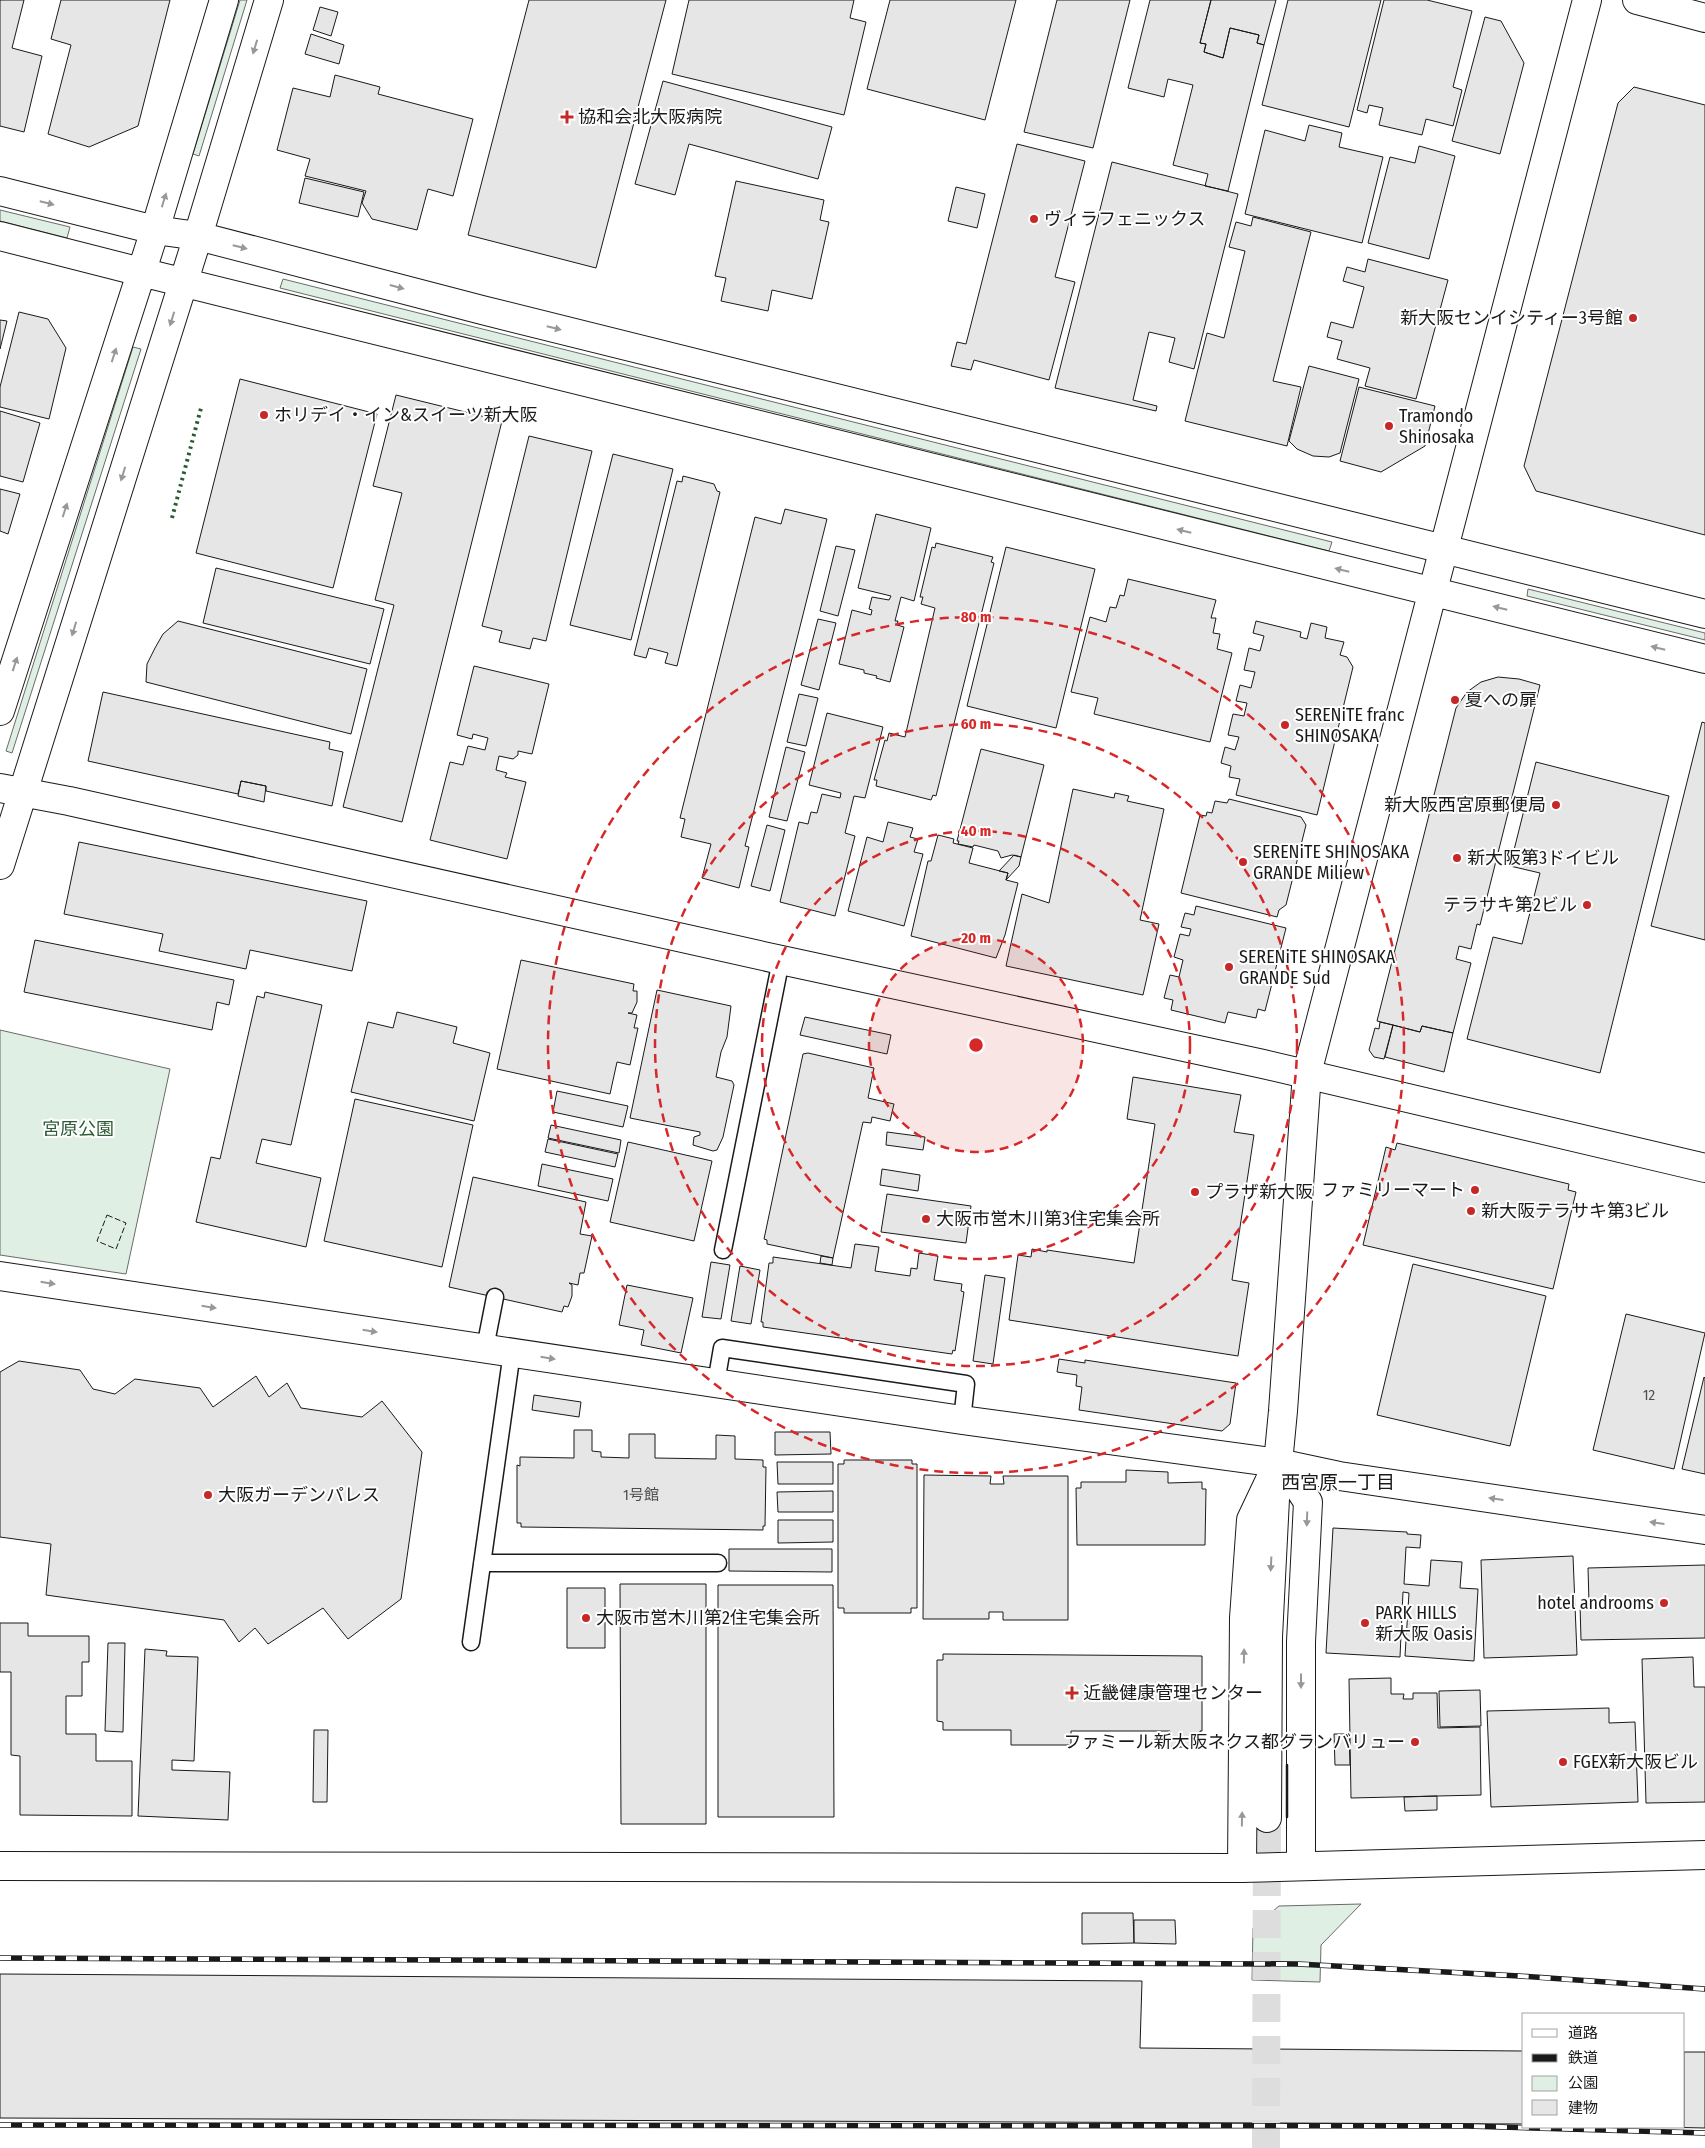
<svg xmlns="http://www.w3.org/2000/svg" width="1705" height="2148" viewBox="0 0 1705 2148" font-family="'Fira Sans Condensed','Noto Sans JP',sans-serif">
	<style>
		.green { fill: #e0efe3; stroke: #6a6a6a }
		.building { fill: #e6e6e6; stroke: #1a1a1a }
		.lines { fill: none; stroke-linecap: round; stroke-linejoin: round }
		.minor-tunnel { stroke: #ddd; stroke-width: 28; stroke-dasharray: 28 14; stroke-linecap: butt }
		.service-casing { stroke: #1a1a1a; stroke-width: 19 }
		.minor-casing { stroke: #1a1a1a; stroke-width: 30 }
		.tertiary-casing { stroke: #1a1a1a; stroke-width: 30 }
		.service { stroke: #fff; stroke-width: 16 }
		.minor { stroke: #fff; stroke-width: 28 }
		.tertiary { stroke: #fff; stroke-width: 28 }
		.rail-casing { stroke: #1a1a1a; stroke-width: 5.5 }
		.rail { stroke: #fff; stroke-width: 4; stroke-dasharray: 11; stroke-linecap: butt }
		.hedge { stroke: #2b5a34; stroke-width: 4; stroke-dasharray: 2.5 4; stroke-linecap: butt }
		.fence { stroke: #1a1a1a; stroke-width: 1; stroke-dasharray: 6 2.5; stroke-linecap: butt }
		.wall { stroke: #1a1a1a; stroke-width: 2.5 }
		.oneway { fill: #989898 }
		.ring { fill: none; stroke: #d62828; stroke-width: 2.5; stroke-dasharray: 9 6 }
		.poi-dot { fill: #c62828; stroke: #fff; stroke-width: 2 }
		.labels { text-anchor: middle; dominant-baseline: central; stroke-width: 4; stroke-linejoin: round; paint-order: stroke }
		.number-label { font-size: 15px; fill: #4d4d4d }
		.poi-label { font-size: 18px; fill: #1a1a1a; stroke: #fff; text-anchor: start }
		.park-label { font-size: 18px; fill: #2b5a34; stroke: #fff }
		.neighbourhood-label { font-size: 19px; fill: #1a1a1a; stroke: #fff }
		.centre { fill: #d62828; stroke: #fff; stroke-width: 2.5 }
		.ring-label { font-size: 15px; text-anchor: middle; font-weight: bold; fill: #d62828; stroke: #fff; stroke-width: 4; stroke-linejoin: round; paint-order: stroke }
	</style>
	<rect width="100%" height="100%" fill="#fff"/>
	<path class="green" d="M240,0h7l-48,156 -6,-2z
		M0,210l70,17 -3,11 -67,-17z
		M283,279l1049,263 -3,9 -1049,-263z
		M133,347l8,2 -129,404 -6,-2z
		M1528,589l177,44v7l-178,-44z
		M0,1030l170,39 -44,205 -126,-19z
		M1361,1904l-40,41 -1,37 -68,-2 1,-52 26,-22z"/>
	<path class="building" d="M0,0h24l-12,48 30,8 -18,76 -24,-6z
		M61,0h109l-32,126 -49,21 -41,-13 23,-89 -20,-6z
		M529,0h137l-70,268 -128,-33z
		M689,0h165l-4,18 16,4 -22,93 -172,-41z
		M890,0h126l-31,120 -118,-31z
		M1057,0h73l-37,148 -69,-16z
		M1150,0h61l-11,43 6,1 -2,8 19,6 7,-30 29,7 -2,8 7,2 -36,146 -23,-5 3,-12 -35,-9 20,-80 -25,-6 -4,18 -36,-9z
		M1211,0h65l-12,45 -7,-2 2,-8 -29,-7 -7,30 -19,-6 2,-8 -6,-1z
		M1288,0h93l-32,127 -87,-22z
		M1384,0h43l45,11 -19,76 9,3 -9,36 -27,-7 -4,16 -43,-10 4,-17 -14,-3 -2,8 -10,-3z
		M320,7l18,5 -7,24 -18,-6z
		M1485,17l16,4 23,42 -24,91 -48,-13z
		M311,34l33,11 -5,19 -34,-10z
		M335,75l45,12 -2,7 95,25 -20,77 -25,-7 -11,41 -45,-11 -10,-16 4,-12 -61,-15 5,-17 -33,-9 16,-62 37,9z
		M663,81l169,46 -14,52 -129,-35 -14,51 -40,-11z
		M1634,87l71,18v430l-169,-44 -12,-25 94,-363z
		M1309,125l33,8 -3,14 44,10 -21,86 -117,-29 20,-84 40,11z
		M1017,144l68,17 -30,116 20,5 -26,98 -75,-20 -3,10 -20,-4 6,-24 9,2z
		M1419,146l36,10 -26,103 -61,-16 22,-86 25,6z
		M1112,162l126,32 -44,175 -25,-7 6,-24 -26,-6 -16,68 24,6 -1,5 -101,-23z
		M305,178l59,14 -6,25 -59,-14z
		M736,181l88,19 -4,20 9,2 -17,77 -40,-9 -4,21 -47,-10 5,-23 -11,-2z
		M956,187l29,7 -8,34 -29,-7z
		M1253,217l58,15 -38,149 28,6 -14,59 -102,-25 22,-88 17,5 21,-87 -16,-4 7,-25 15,4z
		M1368,259l80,21 -32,119 -51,-13 5,-18 -33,-9 5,-18 -15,-4 4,-15 22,6 11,-41 -21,-6 4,-14 18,5z
		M19,312l29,7 18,29 -17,71 -49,-12v-20z
		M0,320l7,1 -7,28z
		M1309,366l50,13 -19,74 -11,4 -16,-1 -16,-7 -8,-8z
		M240,379l137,35 -44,174 -137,-35z
		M1359,387l76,19 -10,40 -44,26 -41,-11z
		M396,395l106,26 -100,401 -59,-15 51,-202 -19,-5 27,-107 -29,-7z
		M0,411l40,12 -17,59 -23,-6z
		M529,436l63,15 -46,190 -13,-3 -3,11 -31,-7 3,-11 -20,-5z
		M613,454l60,15 -42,171 -61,-15z
		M683,476l31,8 3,7 3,1 -43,174 -12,-3 3,-10 -19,-5 -3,10 -12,-3 43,-174 5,1z
		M0,489l20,5 -12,40 -8,-3z
		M785,509l42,10 -82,327 4,1 -10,41 -37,-10 9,-34 -30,-7 4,-18 -5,-1 75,-301 26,7z
		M876,514l55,14 -17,73 -13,-4 -6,24h3l-1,4 7,2 -14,55 -14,-4 1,-2 -13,-3v-3l-25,-6 13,-54 19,5 1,-5 -3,-1 3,-12 17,3 2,-4 -33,-8z
		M936,543l57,14 -2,5 3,1 -58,233 -3,-1 -2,5 -55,-14 1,-6h-3l11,-40 2,1 2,-8 16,4 30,-129 -14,-4 2,-7h-3l12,-50 3,1z
		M836,546l19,4 -17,66 -18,-5z
		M1006,547l89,22 -39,159 -89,-22z
		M216,568l168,41 -14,55 -167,-41z
		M1128,579l88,21 -5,18h5l-3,15 7,1 -3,15 15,4 -22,89 -116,-28 4,-16 -27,-6 19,-75 16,5 4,-15 6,1 4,-13 4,1z
		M818,619l18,4 -17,67 -18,-5z
		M178,621l189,48 -16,65 -205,-52 1,-18 8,-16 8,-14z
		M1256,621l45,11 -1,5 7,2 4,-16 16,4 -2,11 19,4 -4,13 7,2 6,10 -36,148 -81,-20 4,-16 -11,-2 2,-11 -10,-3 4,-16 10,3 4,-13 -11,-2 5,-21 11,2 3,-13 -11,-2 4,-16 11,3 4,-16 -11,-2 5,-22 11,3 4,-15 -11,-3z
		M474,666l75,18 -17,70 -14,-3v4l-5,4 -14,-3 -3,14 11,3 -2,4 21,5 -19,77 -77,-19 20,-78 13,3 5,-19 17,4 3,-12 -15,-4 -1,5 -15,-4z
		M1498,677l21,2 21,6 -60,240 -3,-1 -6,25 -12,-3 -3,13 15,4 -18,70 -31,-7 -2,6 -43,-11 79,-313 11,-16 14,-10z
		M103,692l227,50 -1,7 14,3 -11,54 -66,-15v-5l-25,-5 -3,13 -150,-33z
		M799,694l19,4 -12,48 -19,-4z
		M827,713l56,14 -18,71 -11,-2 -9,37 10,3 -20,80 -55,-14 19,-80 9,2 3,-12 6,1 5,-19 18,4 1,-5 -32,-8z
		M1702,722l3,1v217l-54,-14z
		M786,747l19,5 -18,69 -18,-4z
		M981,749l63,16 -23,92 -9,-2 -11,3 -3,-7 -24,-6 -1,2 -15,-3 1,-3h-2z
		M1536,762l133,34 -69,277 -133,-34 26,-102 29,7 18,-71 -30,-7z
		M241,781l25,5 -2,16 -26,-6z
		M1073,789l41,9 1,-5 14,3 -2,5 37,8 -24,111 19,4 -16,71 -137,-29 16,-72 27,9z
		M1229,799l72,18 5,8 -20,80 -7,5 -2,7 -96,-24 19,-78 6,1 1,-4 5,1 3,-12 12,2z
		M888,822l25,6 -3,9 8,2 -4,13 9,2 -19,72 -56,-15 19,-74 16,5z
		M767,825l18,5 -15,61 -19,-5z
		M938,835l16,4 -1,4 20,5 -4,15 39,10 -2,7 12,3 -13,52 -9,23 -85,-22 17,-75h3z
		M79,842l288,59 -15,70 -102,-21 -4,19 -87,-18 4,-17 -99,-20z
		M1014,855l7,2 -2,9 -13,14 2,-7 -9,-2z
		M1196,906l90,22 -21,83 -7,-2 -2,9 -28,-6 -3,11 -54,-13 2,-10 -9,-2 6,-23 9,2 4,-17 -9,-3 6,-23 9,2 2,-7 -10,-2 4,-14 9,2z
		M35,940l199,40 -5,25 -12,-3 -5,28 -188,-38z
		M521,960l113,24 -1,7h4v11l-5,11h-4l9,2 -3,13h4l-8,37 -13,-3 -7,32 -113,-25z
		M657,990l74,16 -4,31 -6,15 -5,25 16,4 2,4 -11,52 -6,13 -4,1 -20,-6 1,-8 6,-2v-3l-70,-14z
		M265,992l57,13 -31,140 -29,-6 -6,24 65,15 -15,69 -110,-25 15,-65 9,2 37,-163 7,2z
		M397,1012l60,15 -4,16 37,10 -16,68 -123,-29 17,-70 25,6z
		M805,1017l86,18 -4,19 -87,-19z
		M1380,1022l13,3 -9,34 -10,-2 -5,-7 6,-22 4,1z
		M1393,1025l27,7 2,-6 31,7 -9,39 -59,-15z
		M808,1053l66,15 -6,30 26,6 -4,17 -18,-4 -1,6 -8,-1 -30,136 -66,-14v-4l-3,-1 39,-185z
		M1133,1077l108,18 -7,37 20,3 -22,145 17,3 -11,73 -229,-36 9,-65 13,2 1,-8 15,3v-2l87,13 21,-139 -28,-5z
		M557,1091l71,15 -5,21 -70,-15z
		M355,1099l118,26 -31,142 -118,-26z
		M551,1125l70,15 -2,13 -71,-15z
		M887,1132l38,5 -2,13 -37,-5z
		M548,1139l70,15 -3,13 -70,-15z
		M628,1142l84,19 -18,80 -84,-19z
		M1397,1143l172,41 -1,6 8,2 -23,97 -190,-44 23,-98 9,3z
		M542,1164l71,15 -5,22 -70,-15z
		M882,1169l38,6 -2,16 -38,-6z
		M473,1177l113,25 -6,32 12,2 -8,37h-4l-2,12 -9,-2 3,2v11l-4,11 -4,-1 -2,6 -113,-25z
		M887,1194l84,12 -5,37 -85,-11z
		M855,1244l24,3 -4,24 35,5 1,-8 6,1 2,-16 19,3 -4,24 28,4 -1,7 3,1 -9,59 -2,-1 -1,4 -189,-27v-5h-2l8,-59h4v-6l78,11z
		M821,1256l12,2 -1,7 -12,-2z
		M711,1262l19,3 -9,54 -19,-2z
		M1413,1264l133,32 -36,150 -133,-31z
		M740,1266l20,4 -9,54 -20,-3z
		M985,1275l20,3 -12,86 -20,-3z
		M627,1285l66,13 -12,55 -40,-8 3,-15 -25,-5z
		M1626,1314l79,19 -31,136 -81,-19z
		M1059,1359l26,4v-3l151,23 -6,41 -8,7 -143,-21 3,-23 -6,-1 1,-11 -20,-3z
		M19,1361l61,9 13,19 22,5 20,-15 65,9 13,19 43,-31 13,21 18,-14 14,25 61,9 20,-16 40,51 -21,147 -53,40 -25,-31 -55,36 -13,-16 -16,14 -15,-22 -178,-25 5,-51 -51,-7v-165z
		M1704,1377l1,1v96l-23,-5z
		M534,1395l47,7 -2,15 -47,-7z
		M574,1430h18v21l9,1v5l28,1v-24h26v24l61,1v-24l19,1v23l28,1v7h3l-1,59h-2v4l-242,-3v-4h-4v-58l3,1v-9l54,1z
		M775,1432h55l1,22 -56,1z
		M844,1460h68v4h5v144h-6v5h-67v-5h-6v-144h6z
		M777,1462h56v22h-55z
		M1126,1470l42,2v11l34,-1v7h4l-1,56h-128l-1,-57h5v-6h45z
		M924,1475l67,1 -1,8h14l-1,-8h65v144h-65v-8h-14v7h-66z
		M833,1491v21h-55l-1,-20z
		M778,1520h55v22l-55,1z
		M1333,1528l74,4v2l14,1 -1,13 -14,-1 -2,37 25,2 2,-26 31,2 -2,26 18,1 -4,72 -69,-5 4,-63 -6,-1 -3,65 -74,-4z
		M729,1549h103v23l-103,-1z
		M1573,1556l4,99 -93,3 -3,-98z
		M1705,1565v73l-124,2 -1,-36 9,-1 -1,-35z
		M620,1584h86v240h-85z
		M718,1585h115l1,232h-116z
		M567,1588h38v60h-38z
		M0,1623h28v13h61v26h-7v34h-16v38h30v27h36v55l-112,-1v-59l-9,-1v-83h-11z
		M108,1643h17l-2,89 -18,-1z
		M145,1649l22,2 -1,5 32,1 -4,104 -22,-1v10l58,2 -2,48 -90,-4z
		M943,1654l259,2v75h-2v16h-30v-16h-99v14h-60v-15h-68v-8l-6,-1v-61h6z
		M1693,1657l1,30h11v115l-59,1 -4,-144z
		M1391,1678v16h13l-1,5h10v-6h24l1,35 42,-1 1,68 -130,3 -2,-119z
		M1480,1690l1,36 -41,1 -1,-36z
		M1609,1708v15l26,-1 3,80 -147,5 -4,-96z
		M314,1730h14l-1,72h-14z
		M1334,1734h15l1,31h-15z
		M1437,1796v14l-32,1 -1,-14z
		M1082,1913h51l1,30 -52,1z
		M1134,1920h41l1,24 -42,-1z
		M0,1974l1142,7 -2,67 384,3v73l-1524,-6z
		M1684,2052h21v76l-45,-1h24z"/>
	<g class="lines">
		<path class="minor-tunnel" d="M1266,2148l1,-330"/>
		<defs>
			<path id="service" d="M723,1250l58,-290
				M485,1348l10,-51
				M716,1383l6,-35 244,36 -4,36
				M482,1563h236
				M471,1642l41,-290"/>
			<path id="minor" d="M0,1276l962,144 316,43 61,13 366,54
				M1278,1463l19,22 11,17 -7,140v224
				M1267,1818l1,-181 8,-158
				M1242,1868l2,-250 7,-98 27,-57"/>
			<path id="tertiary" d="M1637,0l68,18
				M0,191l155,39 43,6 284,74 1223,304
				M0,236l141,36 1564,387
				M0,711l155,-481 69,-230
				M0,788l69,13 712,159 482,104 442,104
				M0,865l198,-629 71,-236
				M1278,1463l5,-52 24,-338 280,-1073
				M0,1866l1242,2 463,-13"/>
		</defs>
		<use href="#service" class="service-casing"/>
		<use href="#minor" class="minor-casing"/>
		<use href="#tertiary" class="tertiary-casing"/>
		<use href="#service" class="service"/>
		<use href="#minor" class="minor"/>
		<use href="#tertiary" class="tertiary"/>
		<defs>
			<path id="rail" d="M0,1958l1298,6 221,12 186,13
				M0,2125l1467,1 238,7"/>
		</defs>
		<use href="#rail" class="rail-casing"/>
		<use href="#rail" class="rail"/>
		<path class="hedge" d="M172,518l29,-110"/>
		<path class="fence" d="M107,1215l19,8 -10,26 -19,-8z"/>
		<path class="wall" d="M1287,1817v-52"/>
	</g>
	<defs><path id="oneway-solid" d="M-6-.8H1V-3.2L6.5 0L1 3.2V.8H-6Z" transform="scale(1.25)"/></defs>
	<g class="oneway">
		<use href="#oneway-solid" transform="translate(255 47) rotate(107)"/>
		<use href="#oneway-solid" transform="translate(164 200) rotate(-73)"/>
		<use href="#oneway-solid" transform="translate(47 203) rotate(14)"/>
		<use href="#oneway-solid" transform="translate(240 247) rotate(14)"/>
		<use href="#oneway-solid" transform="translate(397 287) rotate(15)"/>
		<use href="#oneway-solid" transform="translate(172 319) rotate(107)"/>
		<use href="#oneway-solid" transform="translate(554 328) rotate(14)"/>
		<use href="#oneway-solid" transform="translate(114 355) rotate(-72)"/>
		<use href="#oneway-solid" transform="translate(123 474) rotate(107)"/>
		<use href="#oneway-solid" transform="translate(65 510) rotate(-72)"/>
		<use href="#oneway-solid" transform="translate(1184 531) rotate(-166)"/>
		<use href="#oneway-solid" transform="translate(1342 570) rotate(-166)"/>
		<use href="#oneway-solid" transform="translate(1500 608) rotate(-166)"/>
		<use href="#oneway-solid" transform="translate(74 629) rotate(107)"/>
		<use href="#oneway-solid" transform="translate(1658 648) rotate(-166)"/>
		<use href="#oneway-solid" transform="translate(15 664) rotate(-72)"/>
		<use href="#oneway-solid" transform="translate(48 1283) rotate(9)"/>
		<use href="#oneway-solid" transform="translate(209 1307) rotate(9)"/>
		<use href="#oneway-solid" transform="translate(370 1331) rotate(9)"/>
		<use href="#oneway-solid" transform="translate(548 1358) rotate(9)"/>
		<use href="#oneway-solid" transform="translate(1496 1499) rotate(-172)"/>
		<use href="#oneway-solid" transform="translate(1307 1519) rotate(92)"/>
		<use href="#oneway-solid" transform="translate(1657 1523) rotate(-172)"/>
		<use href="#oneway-solid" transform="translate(1271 1564) rotate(93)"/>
		<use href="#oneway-solid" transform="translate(1244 1656) rotate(-89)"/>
		<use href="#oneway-solid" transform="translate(1301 1681) rotate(90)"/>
		<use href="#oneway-solid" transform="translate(1242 1819) rotate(-89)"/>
	</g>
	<circle cx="976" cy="1045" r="107" fill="#d62828" fill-opacity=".12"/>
	<g class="ring">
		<circle cx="976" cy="1045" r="107"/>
		<circle cx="976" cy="1045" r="214"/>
		<circle cx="976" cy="1045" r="321"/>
		<circle cx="976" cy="1045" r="428"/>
	</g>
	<g class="poi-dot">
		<path d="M564.5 109.5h5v5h5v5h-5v5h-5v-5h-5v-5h5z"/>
		<circle cx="1034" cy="219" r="5"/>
		<circle cx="1633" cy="318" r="5"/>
		<circle cx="264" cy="415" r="5"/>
		<circle cx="1389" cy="426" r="5"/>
		<circle cx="1455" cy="700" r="5"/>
		<circle cx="1285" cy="725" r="5"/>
		<circle cx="1556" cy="805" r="5"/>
		<circle cx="1457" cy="858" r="5"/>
		<circle cx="1243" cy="862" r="5"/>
		<circle cx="1587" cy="905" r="5"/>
		<circle cx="1229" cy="967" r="5"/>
		<circle cx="1475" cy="1190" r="5"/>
		<circle cx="1195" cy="1192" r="5"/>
		<circle cx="1471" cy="1211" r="5"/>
		<circle cx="926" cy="1219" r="5"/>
		<circle cx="208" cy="1495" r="5"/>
		<circle cx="1664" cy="1603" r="5"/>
		<circle cx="586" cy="1618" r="5"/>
		<circle cx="1365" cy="1623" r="5"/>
		<path d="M1069.5 1685.5h5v5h5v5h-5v5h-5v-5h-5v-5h5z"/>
		<circle cx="1415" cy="1742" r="5"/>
		<circle cx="1563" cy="1762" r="5"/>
	</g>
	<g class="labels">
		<g class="number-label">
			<text x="1649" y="1395">12</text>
			<text x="641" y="1495">1号館</text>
		</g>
		<g class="poi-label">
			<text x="578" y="117">協和会北大阪病院</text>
			<text x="1044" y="219">ヴィラフェニックス</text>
			<text x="1623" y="318" text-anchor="end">新大阪センイシティー3号館</text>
			<text x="274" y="415">ホリデイ・イン&amp;スイーツ新大阪</text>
			<text x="1399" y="416">Tramondo<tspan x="1399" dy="21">Shinosaka</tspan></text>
			<text x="1465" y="700">夏への扉</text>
			<text x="1295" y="715">SERENiTE franc<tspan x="1295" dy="21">SHINOSAKA</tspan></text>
			<text x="1546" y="805" text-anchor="end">新大阪西宮原郵便局</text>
			<text x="1253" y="852">SERENiTE SHINOSAKA<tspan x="1253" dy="21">GRANDE Miliew</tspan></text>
			<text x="1467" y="858">新大阪第3ドイビル</text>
			<text x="1577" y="905" text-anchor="end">テラサキ第2ビル</text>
			<text x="1239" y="957">SERENiTE SHINOSAKA<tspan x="1239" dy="21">GRANDE Sud</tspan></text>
			<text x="1465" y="1190" text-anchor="end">ファミリーマート</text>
			<text x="1205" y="1192">プラザ新大阪</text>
			<text x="1481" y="1211">新大阪テラサキ第3ビル</text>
			<text x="936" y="1219">大阪市営木川第3住宅集会所</text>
			<text x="218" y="1495">大阪ガーデンパレス</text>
			<text x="1654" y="1603" text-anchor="end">hotel androoms</text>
			<text x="1375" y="1613">PARK HILLS<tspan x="1375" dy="21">新大阪 Oasis</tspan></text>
			<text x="596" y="1618">大阪市営木川第2住宅集会所</text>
			<text x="1083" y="1693">近畿健康管理センター</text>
			<text x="1405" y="1742" text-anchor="end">ファミール新大阪ネクス都グランバリュー</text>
			<text x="1573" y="1762">FGEX新大阪ビル</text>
		</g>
		<g class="park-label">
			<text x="78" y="1129">宮原公園</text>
		</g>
		<g class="neighbourhood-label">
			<text x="1338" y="1482">西宮原一丁目</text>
		</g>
	</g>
	<circle cx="976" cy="1045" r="8" class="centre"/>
	<g class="ring-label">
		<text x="976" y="622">80 m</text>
		<text x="976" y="729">60 m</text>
		<text x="976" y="836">40 m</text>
		<text x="976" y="943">20 m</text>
	</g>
	<rect x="1522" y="2013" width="162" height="115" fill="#ffffff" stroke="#a3a3a3"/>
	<rect x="1532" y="2029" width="25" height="8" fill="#ffffff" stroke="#a3a3a3"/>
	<text x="1568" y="2038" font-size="15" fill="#1a1a1a">道路</text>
	<rect x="1532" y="2054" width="25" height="8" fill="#1a1a1a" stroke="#a3a3a3"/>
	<text x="1568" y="2063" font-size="15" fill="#1a1a1a">鉄道</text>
	<rect x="1532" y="2076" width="25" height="15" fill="#e0efe3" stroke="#a3a3a3"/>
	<text x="1568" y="2088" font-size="15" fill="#1a1a1a">公園</text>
	<rect x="1532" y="2100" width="25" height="15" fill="#e6e6e6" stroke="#a3a3a3"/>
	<text x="1568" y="2113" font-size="15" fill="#1a1a1a">建物</text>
</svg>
